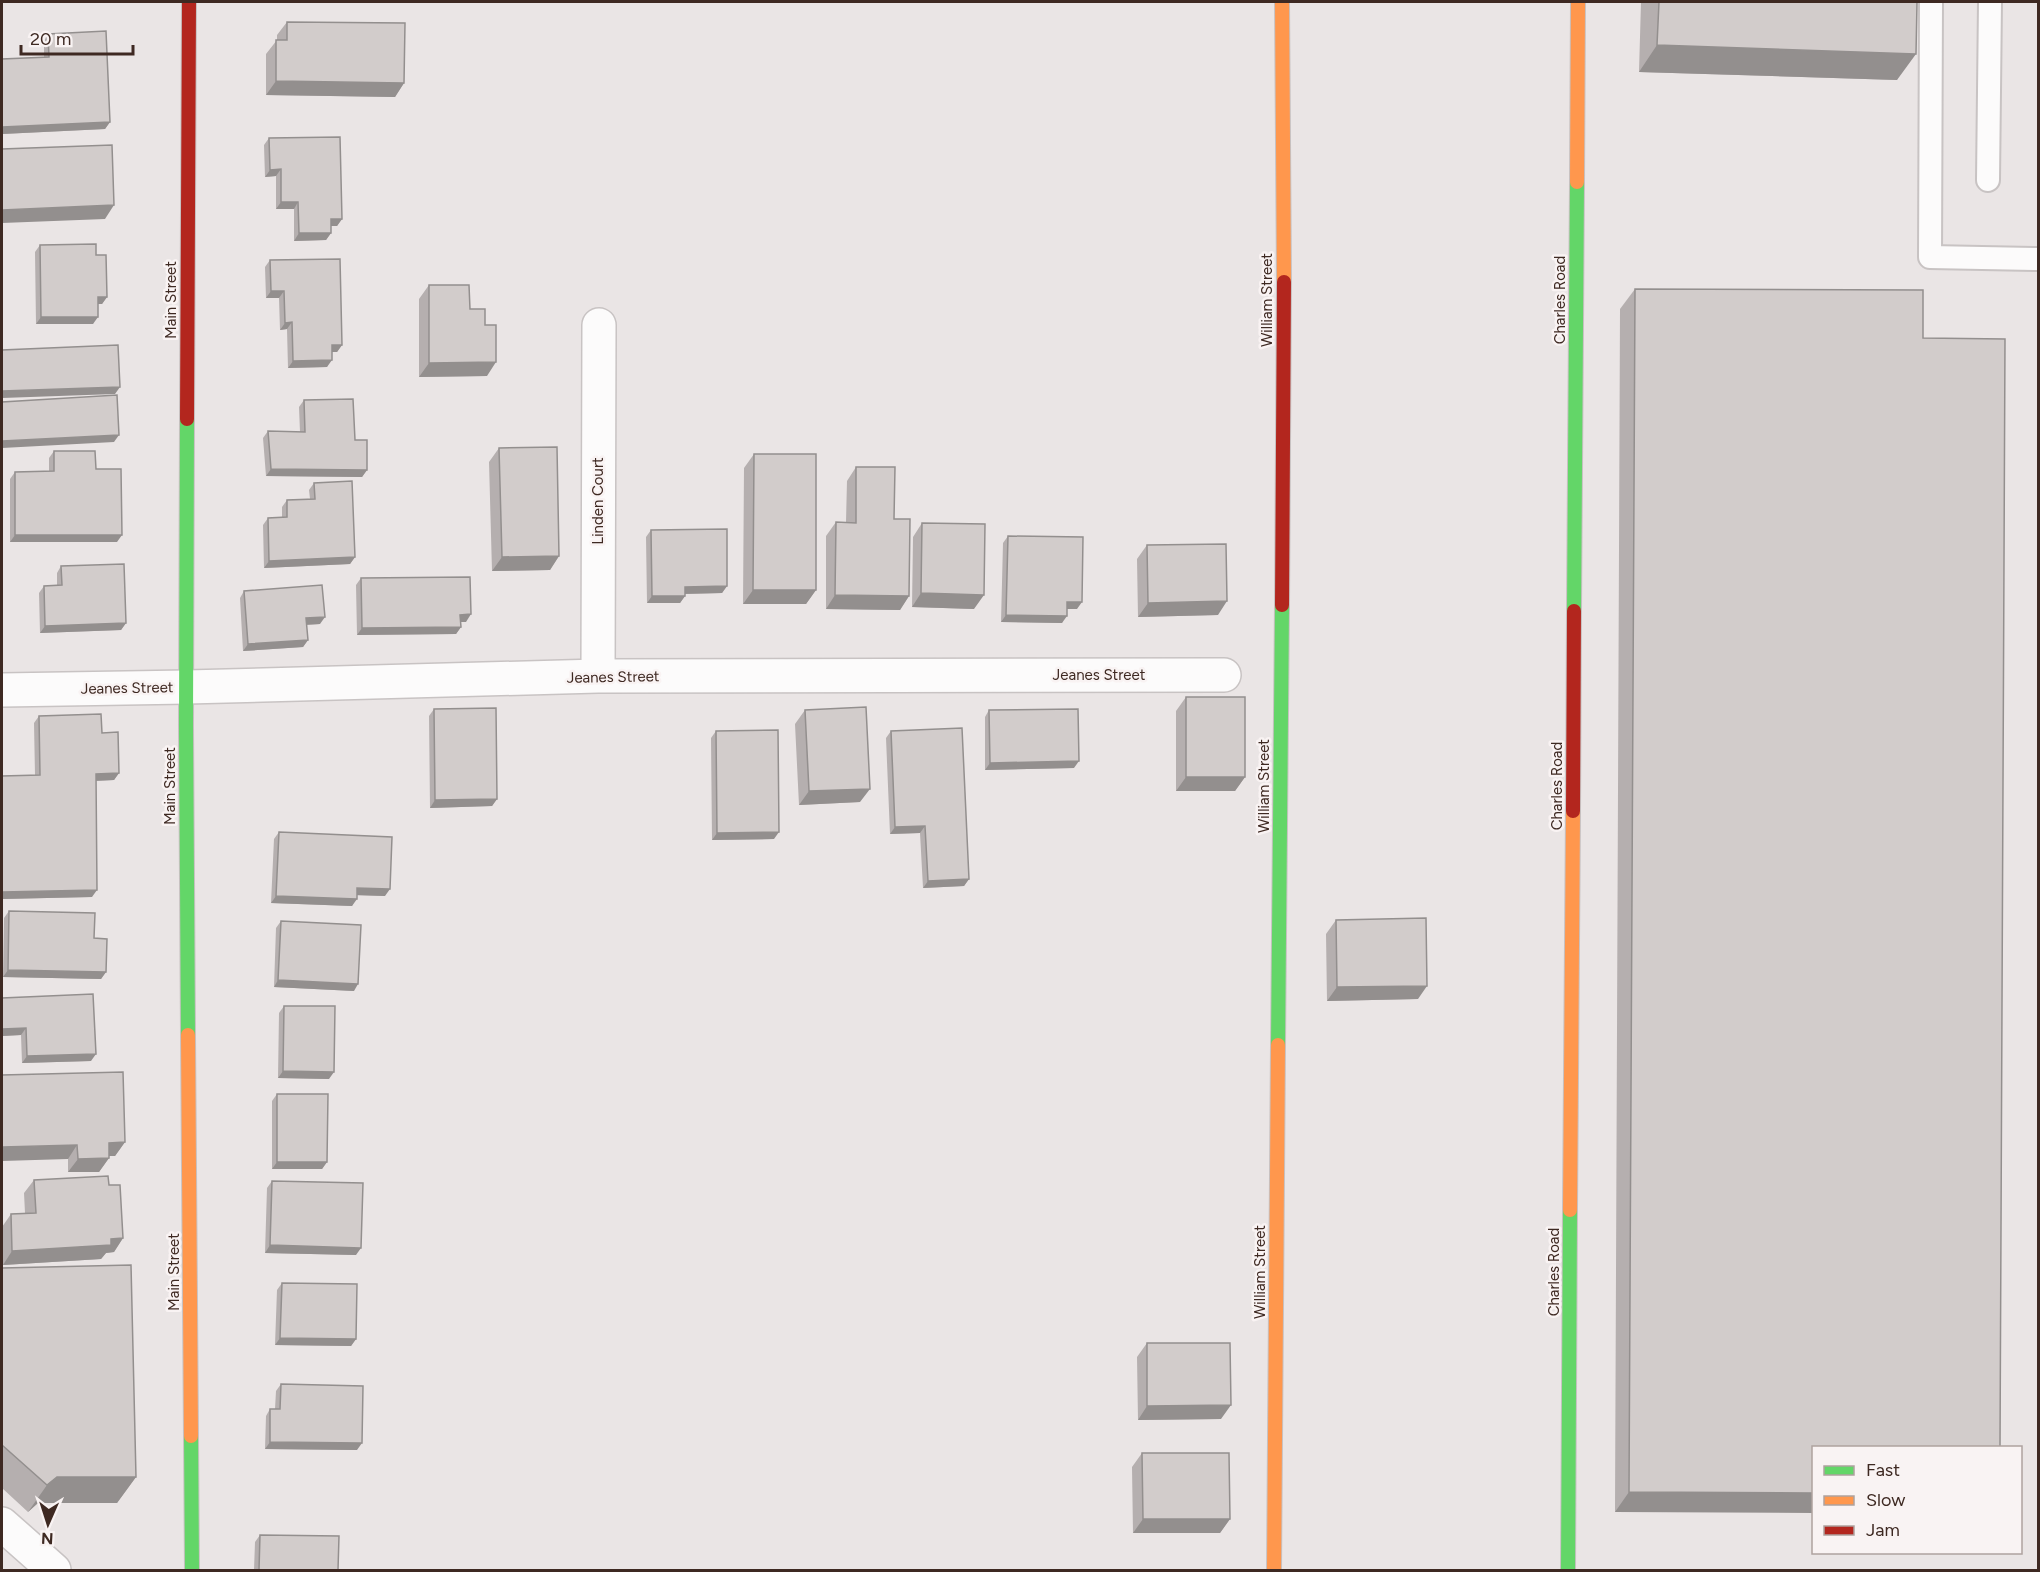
<svg xmlns="http://www.w3.org/2000/svg" width="2040" height="1572" viewBox="0 0 2040 1572" font-family="Figtree,sans-serif">
	<style>
		.lines { fill: none; stroke-linecap: round; stroke-linejoin: round }
		.lane-casing { stroke: #c8c3c3; stroke-width: 26 }
		.street-casing { stroke: #c8c3c3; stroke-width: 36 }
		.fast-casing { stroke: #c7c1c1; stroke-width: 16 }
		.slow-casing { stroke: #c7c1c1; stroke-width: 16 }
		.jam-casing { stroke: #c7c1c1; stroke-width: 16 }
		.lane { stroke: #fcfbfb; stroke-width: 22 }
		.street { stroke: #fcfbfb; stroke-width: 33 }
		.fast { stroke: #63d668; stroke-width: 14 }
		.slow { stroke: #ff974d; stroke-width: 14 }
		.jam { stroke: #b3261e; stroke-width: 14 }
		.wall { fill: #b5afaf }
		.shaded-wall { fill: #938f8e }
		.building { fill: #d2cccb; stroke: #938f8e; stroke-width: 1.5 }
		.labels { text-anchor: middle; dominant-baseline: central; stroke-width: 5; stroke-linejoin: round; paint-order: stroke }
		.street-label { font-size: 15px; fill: #3e2922; stroke: #f9f3f3 }
	</style>
	<rect width="100%" height="100%" fill="#eae5e5"/>
	<g class="lines">
		<defs>
			<path id="lane" d="M1931,2l-1,255 108,2
				M1988,180l2,-178"/>
			<path id="street" d="M598,676l1,-351
				M2,690l185,-3 411,-11 626,-1
				M2,1524l52,46"/>
			<path id="fast" d="M187,419l-1,307 2,309
				M1574,611l3,-429
				M1278,1045l4,-440
				M191,1436l1,134
				M1568,1570l2,-360"/>
			<path id="slow" d="M1282,2l2,280
				M1577,182l1,-180
				M188,1035l3,401
				M1570,1210l3,-399
				M1274,1570l4,-525"/>
			<path id="jam" d="M187,419l2,-417
				M1282,605l2,-323
				M1573,811l1,-200"/>
		</defs>
		<use href="#lane" class="lane-casing"/>
		<use href="#street" class="street-casing"/>
		<use href="#fast" class="fast-casing"/>
		<use href="#slow" class="slow-casing"/>
		<use href="#jam" class="jam-casing"/>
		<use href="#lane" class="lane"/>
		<use href="#street" class="street"/>
		<use href="#fast" class="fast"/>
		<use href="#slow" class="slow"/>
		<use href="#jam" class="jam"/>
	</g>
	<path class="wall" d="M1641,2h276l-20,78 -258,-8z
		M2037,2h1v123z
		M287,22l117,61 -9,14 -129,-2v-41l11,-14v-5z
		M48,34l62,88 -5,7 -103,5v-75l42,-2v-16z
		M269,138l73,81 -5,7h-6v7l-5,7 -32,1v-32h-18v-33l-11,1 -1,-32z
		M40,245l56,10 11,42 -5,7h-4l-5,20h-57l-1,-72z
		M270,260l72,85 -5,7h-5l-5,15 -39,1 -1,-39 -7,1 -1,-32h-13l-1,-31z
		M429,285l41,24 15,16 2,51 -68,1v-78z
		M1635,289l288,49 77,1110 -385,64 5,-1203z
		M304,400l51,40 12,30 -5,7 -96,-1 -3,-38 5,-7 32,1 -1,-25z
		M499,448l60,108 -9,14 -58,1 -3,-109z
		M54,451l42,18 21,73h-107v-63l5,-7 34,-1v-13z
		M754,454l62,136 -10,14h-63l1,-136z
		M856,467l38,52 15,77 -9,14 -74,-1v-73l10,-14h10l1,-41z
		M314,483l41,74 -5,7 -86,4 -1,-43 5,-7 14,-1v-10l5,-7 23,-1 -1,-9z
		M922,523l52,86 -62,-2 1,-70z
		M651,530l76,56 -5,7 -37,1v2l-5,7h-33l-1,-66z
		M1008,536l69,73h-10l-5,14 -61,-1 2,-79z
		M1147,545l71,70 -80,2 -1,-58z
		M61,566l65,57 -5,7 -81,3 -1,-40 5,-7 13,-1v-12z
		M361,578l105,44h-6l1,5 -5,7 -99,1 -1,-50z
		M244,591l76,33 -14,1 2,15 -5,7 -60,4 -3,-53z
		M1186,697l59,80 -10,14h-59v-80z
		M434,709l63,90 -5,7 -62,2 -1,-92z
		M805,710l55,92 -61,3 -4,-81z
		M989,710l85,58 -89,2v-53z
		M39,716l63,17 17,40 -5,7 -18,1 -4,116 -90,2v-123l33,-1 -1,-52z
		M716,731l58,108 -62,1 -1,-102z
		M891,731l78,148 -5,7 -41,2 -3,-55 -30,1 -4,-96z
		M279,832l106,64 -28,-1 -5,11 -81,-3 3,-64z
		M9,911l85,27 12,34 -5,7 -98,-2 1,-59z
		M1336,920l82,79 -91,2 -1,-67z
		M281,921l73,70 -80,-4 2,-59z
		M2,998l89,63 -69,2 -1,-28 -19,1z
		M284,1006l45,73 -51,-1 1,-65z
		M2,1075l123,67 -10,14h-6v2l-10,14h-31v-13z
		M277,1094l50,68 -5,7h-50v-68z
		M34,1180l75,5 14,53 -9,14 -8,1 -5,6 -98,6 -1,-38 9,-13 14,-1 -1,-20z
		M272,1181l84,74 -91,-2 2,-65z
		M2,1268l134,209 -19,26h-79l-10,9 -26,-24z
		M282,1283l74,56 -5,7 -76,-1 2,-55z
		M1147,1343l74,76 -83,1 -1,-63z
		M281,1384l76,66 -92,-1 1,-33 4,-7h5l1,-18z
		M1142,1453l88,66 -10,14h-87l-1,-66z
		M260,1535l78,35h-84l1,-28z"/>
	<path class="shaded-wall" d="M11,2h124l-125,1z
		M1657,45l259,9 -19,26 -258,-8z
		M276,81l128,2 -9,14 -129,-2z
		M110,122l-5,7 -103,5v-7z
		M281,169l-5,7 -11,1 5,-7z
		M281,202h17l-4,7h-18z
		M114,205l-9,14 -103,4v-13z
		M331,219h11l-5,7h-11z
		M299,233h32l-5,7 -32,1z
		M271,291h13l-5,7h-13z
		M98,297h9l-5,7h-9z
		M41,317h57l-5,7h-57z
		M292,322l-5,7 -7,1 5,-7z
		M332,345h10l-5,7h-10z
		M332,360l-5,7 -39,1 5,-7z
		M496,362l-9,14 -68,1 10,-14z
		M120,387l-5,7 -113,4v-7z
		M119,435l-5,7 -112,6v-7z
		M271,469l96,1 -5,7 -96,-1z
		M15,535h107l-5,7h-107z
		M559,556l-9,14 -58,1 10,-14z
		M355,557l-5,7 -86,4 5,-7z
		M727,586l-5,7 -42,1 5,-7z
		M753,590h63l-10,14h-63z
		M921,593l63,2 -10,14 -62,-2z
		M835,595l74,1 -9,14 -74,-1z
		M652,596h33l-5,7h-33z
		M1227,601l-9,14 -80,2 10,-14z
		M1067,602h15l-5,7h-15z
		M471,614l-5,8h-11l5,-7z
		M1006,615l61,1 -5,7 -61,-1z
		M325,617l-5,7 -19,1 5,-7z
		M126,623l-5,7 -81,3 5,-7z
		M461,627l-5,7 -99,1 5,-7z
		M308,640l-5,7 -60,4 5,-7z
		M1079,761l-5,7 -89,2 5,-7z
		M119,773l-5,7 -23,1 5,-7z
		M1186,777h59l-10,14h-59z
		M870,789l-10,13 -61,3 10,-14z
		M497,799l-5,7 -62,2 5,-8z
		M925,826l-5,7 -30,1 5,-7z
		M779,832l-5,7 -62,1 5,-7z
		M969,879l-5,7 -41,2 5,-7z
		M357,888l33,1 -5,7 -33,-1z
		M97,890l-5,7 -90,2v-7z
		M276,896l81,3 -5,7 -81,-3z
		M8,970l98,2 -5,7 -98,-2z
		M278,980l80,4 -4,7 -80,-4z
		M1427,986l-9,13 -91,2 10,-14z
		M26,1028l-5,7 -19,1v-7z
		M96,1054l-5,7 -69,2 5,-7z
		M283,1071l51,1 -5,7 -51,-1z
		M125,1142l-10,14h-16l10,-13z
		M77,1145l-9,14 -66,2v-14z
		M109,1158l-10,14h-31l10,-13z
		M277,1162h50l-5,7h-50z
		M123,1238l-9,14 -8,1 -5,6 -98,6 9,-14 99,-12z
		M270,1245l91,3 -5,7 -91,-2z
		M280,1338l76,1 -5,7 -76,-1z
		M1231,1405l-10,14 -83,1 9,-14z
		M270,1442l92,1 -5,7 -92,-1z
		M57,1477h79l-19,26h-79l-10,9 19,-27z
		M1629,1492l185,1v20l-199,-1z
		M1143,1519h87l-10,14h-87z"/>
	<path class="building" d="M1659,2h258l-1,52 -259,-9z
		M287,22l118,1 -1,60 -128,-2v-41h11z
		M106,31l4,91 -108,5v-68l47,-2 -1,-23z
		M340,137l2,82h-11v14h-32l-1,-31h-17v-33l-11,1 -1,-32z
		M112,145l2,60 -112,5v-61z
		M96,244v11h10l1,42h-9v20h-57l-1,-72z
		M340,259l2,86h-10v15l-39,1 -1,-39 -7,1 -1,-32h-13l-1,-31z
		M429,285h40l1,24h15v16h11v37l-67,1z
		M1635,289l288,1v48l82,1 -5,1109h-186v45l-185,-1z
		M118,345l2,42 -118,4v-41z
		M117,395l2,40 -117,6v-39z
		M353,399l2,41h12v30l-96,-1 -3,-38 37,1 -1,-32z
		M557,447l2,109 -57,1 -3,-109z
		M54,451h41l1,18h25l1,66h-107v-63l39,-1z
		M754,454h62v136h-63z
		M856,467h39l-1,52h16l-1,77 -74,-1 1,-73 20,1z
		M352,481l3,76 -86,4 -1,-43 19,-1v-17l28,-1 -1,-16z
		M922,523l63,1 -1,71 -63,-2z
		M727,529v57l-42,1v9h-33l-1,-66z
		M1008,536l75,1 -1,65h-15v14l-61,-1z
		M1226,544l1,57 -79,2 -1,-58z
		M124,564l2,59 -81,3 -1,-40 18,-1 -1,-19z
		M470,577l1,37 -11,1 1,12 -99,1 -1,-50z
		M322,585l3,32 -19,1 2,22 -60,4 -4,-53z
		M1186,697h59v80h-59z
		M866,707l4,82 -61,2 -4,-81z
		M496,708l1,91 -62,1 -1,-91z
		M1078,709l1,52 -89,2 -1,-53z
		M101,714l1,19 16,-1 1,41 -23,1 1,116 -95,2v-116l38,-1 -1,-59z
		M962,728l7,151 -41,2 -3,-55 -30,1 -4,-96z
		M778,730l1,102 -62,1 -1,-102z
		M279,832l113,5 -2,52 -33,-1v11l-81,-3z
		M9,911l86,2 -1,25 13,1 -1,33 -98,-2z
		M1426,918l1,68 -90,1 -1,-67z
		M281,921l80,4 -3,59 -80,-4z
		M93,994l3,60 -69,2 -1,-28 -24,1v-31z
		M284,1006h51l-1,66 -51,-1z
		M123,1072l2,70 -16,1v15l-31,1 -1,-14 -75,2v-72z
		M277,1094h51l-1,68h-50z
		M108,1176l1,9h11l3,53 -12,1v6l-99,6 -1,-37 25,-1 -2,-33z
		M272,1181l91,2 -2,65 -91,-3z
		M131,1265l5,212h-79l-10,8 -45,-40v-177z
		M282,1283l75,1 -1,55 -76,-1z
		M1147,1343h83l1,62 -84,1z
		M281,1384l82,2 -1,57 -92,-1v-33h10z
		M1142,1453h87l1,66h-87z
		M260,1535l79,1 -1,34h-79z"/>
	<g class="labels">
		<g class="street-label">
			<text transform="translate(171 300) rotate(-90)">Main Street</text>
			<text transform="translate(1267 300) rotate(-90)">William Street</text>
			<text transform="translate(1560 300) rotate(-90)">Charles Road</text>
			<text transform="translate(598 501) rotate(-90)">Linden Court</text>
			<text x="1099" y="675">Jeanes Street</text>
			<text transform="translate(613 677) rotate(-1)">Jeanes Street</text>
			<text transform="translate(127 688) rotate(-1)">Jeanes Street</text>
			<text transform="translate(170 786) rotate(-90)">Main Street</text>
			<text transform="translate(1264 786) rotate(-90)">William Street</text>
			<text transform="translate(1557 786) rotate(-90)">Charles Road</text>
			<text transform="translate(174 1272) rotate(-90)">Main Street</text>
			<text transform="translate(1260 1272) rotate(-90)">William Street</text>
			<text transform="translate(1554 1272) rotate(-90)">Charles Road</text>
		</g>
	</g>
	<rect width="2040" height="1572" fill="none" stroke="#3e2922" stroke-width="6"/>
	<rect x="1812" y="1446" width="210" height="108" fill="#f9f3f3" stroke="#aea29f" stroke-width="1.5"/>
	<rect x="1824" y="1466" width="30" height="9" fill="#63d668" stroke="#aea29f" stroke-width="1.5"/>
	<text x="1866" y="1476" font-size="18" fill="#3e2922">Fast</text>
	<rect x="1824" y="1496" width="30" height="9" fill="#ff974d" stroke="#aea29f" stroke-width="1.5"/>
	<text x="1866" y="1506" font-size="18" fill="#3e2922">Slow</text>
	<rect x="1824" y="1526" width="30" height="9" fill="#b3261e" stroke="#aea29f" stroke-width="1.5"/>
	<text x="1866" y="1536" font-size="18" fill="#3e2922">Jam</text>
	<g transform="translate(48 1524) rotate(183)" stroke="#f9f3f3" stroke-width="4.5" paint-order="stroke">
	<path d="M0-4.5L10 22L0 15L-10 22Z" fill="#3e2922"/>
	<text y="-9" font-size="16" font-weight="bold" text-anchor="middle" fill="#3e2922">N</text>
	</g>
	<path d="M21 45v9h112v-9" fill="none" stroke="#3e2922" stroke-width="3"/>
	<text x="30" y="45" font-size="18" fill="#3e2922" stroke="#f9f3f3" stroke-width="4.5" paint-order="stroke">20 m</text>
</svg>
